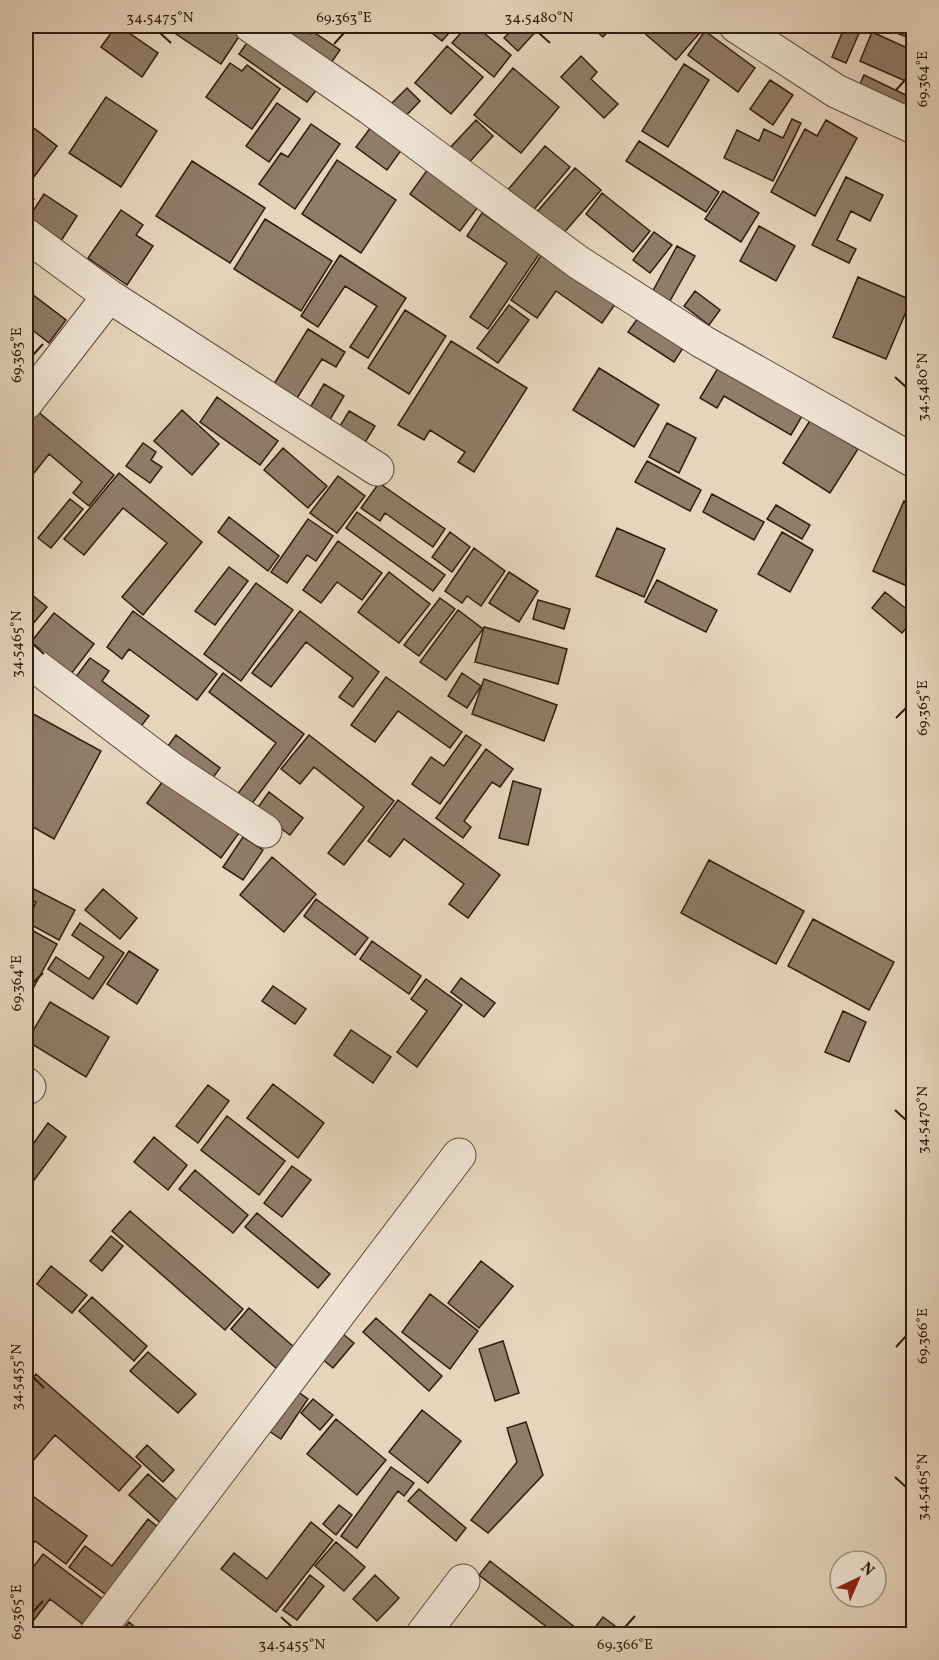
<svg xmlns="http://www.w3.org/2000/svg" width="939" height="1660" viewBox="0 0 939 1660" font-family="Vollkorn,serif">
	<style>
		.building { fill: #8f7c69; stroke: #301c0f; stroke-width: 1.5 }
		.lines { fill: none; stroke-linecap: round; stroke-linejoin: round }
		.street-casing { stroke: #5e4a3a; stroke-width: 35 }
		.street { stroke: #efe4d4; stroke-width: 33 }
		.ticks { fill: none; stroke: #301c0f; stroke-width: 2 }
		.neatline { fill: none; stroke: #301c0f; stroke-width: 2 }
		.ticks-label { font-size: 15px; text-anchor: middle; fill: #301c0f }
	</style>
	<rect width="100%" height="100%" fill="#e6d5bd"/>
	<filter id="stains"><feTurbulence type="fractalNoise" baseFrequency=".00333" numOctaves="4"/><feColorMatrix values="0 0 0 0 .2 0 0 0 0 .09 0 0 0 0 .02 0 0 0 .5 -.17"/></filter>
	<radialGradient id="worn" r=".72"><stop offset=".6" stop-color="#630" stop-opacity="0"/><stop offset="1" stop-color="#630" stop-opacity=".3"/></radialGradient>
	<path class="building" d="M116,26h3l39,27 -16,24 -41,-30z
		M164,26h61l15,9 -19,29z
		M265,26h33l12,8 2,-3 28,19 -16,23z
		M423,26h32l-13,15z
		M467,26h8l36,29 -17,22 -42,-34z
		M516,26h16l5,4 -19,21 -14,-13z
		M590,26h23l-10,11z
		M636,26h63l4,3 -27,31z
		M845,26l15,5 -14,32 -14,-6z
		M879,26h35v14z
		M705,31l50,37 -17,24 -50,-37z
		M872,32l42,19v25l-4,7 -50,-22z
		M249,40l69,48 -11,14 -68,-48z
		M447,46l36,31 -32,37 -36,-31z
		M581,56l16,16 -6,7 27,25 -14,14 -43,-41z
		M230,63l12,8 5,-6 33,24 -28,40 -46,-32z
		M684,64l25,16 -41,67 -26,-16z
		M513,68l46,39 -38,46 -47,-38z
		M864,75l50,24v9l-6,11 -52,-26z
		M770,80l23,15 -20,30 -23,-16z
		M407,88l13,13 -21,22 -14,-13z
		M106,97l51,34 -36,56 -52,-34z
		M277,103l23,16 -31,43 -23,-16z
		M792,119l9,4 -28,58 -49,-23 13,-28 22,11 5,-12 19,9z
		M476,120l17,16 -29,32 -18,-16z
		M826,120l31,18 -42,78 -44,-24 34,-63 12,7z
		M26,122l31,24 -30,40 -1,-1z
		M311,124l29,20 -45,65 -36,-25 22,-31 7,4z
		M371,127l31,22 -15,21 -31,-23z
		M639,141l80,51 -13,20 -80,-51z
		M545,146l25,21 -45,53 -25,-21z
		M337,160l59,40 -35,53 -59,-39z
		M192,161l73,47 -35,55 -74,-47z
		M575,168l26,22 -46,53 -26,-22z
		M428,169l50,38 -18,24 -50,-37z
		M846,177l37,18 -13,26 -19,-10 -14,29 19,9 -7,14 -37,-18z
		M723,191l36,22 -18,29 -36,-23z
		M26,193l8,6 -8,12z
		M602,193l48,38 -17,21 -47,-38z
		M44,194l33,22 -18,28 -33,-22z
		M121,210l22,15 -7,10 17,11 -26,39 -39,-27z
		M482,213l58,40 -52,76 -18,-12 37,-54 -40,-27z
		M265,219l67,42 -31,50 -67,-42z
		M759,226l36,20 -19,35 -36,-20z
		M654,232l18,13 -22,28 -17,-13z
		M677,246l18,10 -29,52 -17,-10z
		M543,253l73,50 -14,20 -46,-32 -19,27 -26,-18z
		M340,255l66,43 -38,60 -18,-11 27,-41 -32,-20 -27,41 -17,-11z
		M858,277l53,23 -25,59 -53,-22z
		M26,279l7,5 -5,7 38,29 -17,23 -23,-18z
		M695,291l25,19 -11,15 -25,-19z
		M509,305l20,15 -31,43 -21,-15z
		M405,310l41,26 -37,58 -41,-26z
		M638,318l45,30 -9,14 -46,-30z
		M308,329l37,23 -9,15 -14,-8 -30,47 -23,-14z
		M451,341l76,47 -53,84 -16,-10 7,-10 -35,-22 -6,10 -26,-15z
		M599,368l60,37 -25,42 -61,-37z
		M718,368l84,48 -11,19 -67,-39 -7,12 -17,-10z
		M324,384l20,12 -19,32 -20,-12z
		M217,397l61,44 -18,24 -60,-43z
		M36,410l78,65 -25,31 -16,-13 9,-11 -33,-28 -23,29v-61z
		M182,410l37,34 -27,31 -38,-34z
		M349,411l26,15 -14,23 -25,-16z
		M811,419l47,30 -28,44 -47,-30z
		M667,423l29,15 -17,35 -30,-16z
		M143,443l13,9 -5,8 11,7 -12,16 -24,-17z
		M283,448l44,38 -19,22 -44,-38z
		M647,461l54,29 -11,21 -55,-29z
		M119,473l83,69 -59,73 -21,-18 45,-54 -44,-35 -39,47 -20,-16z
		M338,476l27,20 -28,37 -27,-20z
		M379,483l66,46 -12,18 -48,-34 -5,8 -19,-13z
		M712,494l52,28 -10,18 -51,-28z
		M70,499l13,10 -32,39 -13,-10z
		M904,501l10,4v84l-41,-18z
		M776,505l34,20 -8,14 -35,-20z
		M357,512l88,63 -12,16 -87,-63z
		M229,517l50,39 -11,15 -50,-39z
		M308,519l25,17 -17,25 -9,-6 -20,28 -16,-11z
		M617,528l48,21 -21,48 -48,-21z
		M450,532l20,15 -18,25 -20,-15z
		M782,532l31,18 -23,42 -32,-18z
		M338,541l44,32 -20,27 -25,-18 -16,21 -18,-13z
		M474,548l31,23 -24,35 -14,-10 -5,7 -17,-12z
		M229,567l19,14 -33,44 -20,-14z
		M389,572l41,32 -31,39 -41,-31z
		M509,572l29,19 -19,31 -30,-19z
		M657,580l60,30 -11,22 -61,-30z
		M256,583l37,27 -52,71 -37,-27z
		M26,590l21,17 -21,25z
		M885,592l29,23v4l-12,14 -30,-25z
		M440,598l15,11 -36,47 -15,-11z
		M538,600l32,9 -6,20 -31,-10z
		M458,610l25,19 -37,51 -26,-18z
		M133,611l84,63 -20,26 -68,-51 -7,10 -15,-12z
		M300,611l79,61 -26,35 -14,-10 14,-19 -47,-36 -35,45 -19,-14z
		M54,613l40,31 -26,34 -40,-32z
		M484,627l83,22 -9,35 -83,-22z
		M90,658l19,13 -7,10 47,35 -14,18 -66,-48z
		M223,673l81,61 -54,72 -14,-10 40,-53 -67,-51z
		M462,673l19,13 -14,22 -19,-12z
		M386,677l76,55 -12,16 -52,-37 -23,31 -24,-17z
		M484,679l73,26 -13,36 -72,-27z
		M26,710l75,41 -47,88 -28,-16z
		M176,735l44,33 -11,15 -44,-33z
		M309,735l85,66 -50,64 -16,-12 36,-46 -50,-40 -14,17 -19,-15z
		M466,735l15,10 -41,59 -28,-20 19,-27 13,9z
		M486,749l27,20 -13,18 -8,-5 -28,39 7,6 -8,11 -27,-20z
		M165,778l74,55 -18,25 -74,-55z
		M513,781l28,8 -13,56 -29,-7z
		M269,792l34,26 -13,17 -34,-25z
		M398,800l102,75 -32,43 -19,-14 15,-20 -60,-45 -14,18 -22,-16z
		M243,837l20,13 -20,30 -20,-13z
		M272,857l44,37 -32,38 -44,-37z
		M709,860l95,51 -28,53 -95,-51z
		M30,887l45,23 -16,30 -33,-18 10,-20 -10,-5z
		M103,889l34,29 -17,21 -35,-29z
		M316,899l52,39 -13,17 -51,-39z
		M813,919l81,43 -25,48 -81,-44z
		M80,923l44,30 -31,46 -45,-30 8,-12 33,22 15,-22 -32,-22z
		M28,928l29,16 -28,52 -3,-2v-61z
		M372,941l49,35 -12,18 -49,-35z
		M129,951l29,19 -21,34 -30,-20z
		M461,978l34,25 -11,14 -33,-25z
		M426,979l36,26 -45,62 -20,-15 30,-41 -16,-12z
		M273,986l33,23 -11,15 -33,-23z
		M50,1002l59,35 -23,40 -59,-36z
		M843,1011l23,11 -17,40 -24,-10z
		M351,1030l40,27 -18,26 -39,-28z
		M273,1084l51,39 -26,35 -51,-40z
		M208,1085l21,16 -31,42 -22,-17z
		M227,1116l58,45 -26,34 -58,-45z
		M48,1123l18,14 -40,54v-37z
		M154,1137l33,28 -19,25 -34,-28z
		M292,1166l19,14 -29,37 -18,-14z
		M195,1170l53,45 -15,18 -54,-44z
		M130,1211l113,98 -18,21 -113,-99z
		M257,1213l73,61 -12,14 -73,-61z
		M111,1236l12,10 -21,25 -12,-10z
		M481,1261l32,25 -34,42 -31,-25z
		M51,1266l36,29 -15,18 -35,-29z
		M430,1294l48,37 -28,38 -48,-37z
		M92,1297l55,49 -13,15 -55,-50z
		M249,1308l45,39 -18,21 -45,-39z
		M376,1318l66,58 -13,15 -66,-59z
		M338,1330l16,13 -21,25 -16,-13z
		M503,1341l16,52 -24,8 -16,-52z
		M148,1352l48,42 -18,19 -48,-42z
		M36,1374l105,92 -22,25 -64,-56 -29,34v-83z
		M291,1387l17,12 -27,40 -18,-12z
		M313,1399l20,16 -13,15 -19,-17z
		M422,1410l39,31 -33,42 -39,-31z
		M336,1419l50,41 -29,35 -50,-41z
		M526,1422l17,53 -55,58 -17,-13 46,-58 -10,-34z
		M147,1445l27,25 -11,12 -27,-25z
		M391,1467l23,16 -10,13 -6,-5 -41,57 -16,-12z
		M148,1474l35,31 -19,21 -35,-31z
		M419,1489l47,39 -10,13 -48,-40z
		M26,1491l61,45 -21,28 -31,-23 -9,12z
		M339,1505l13,10 -16,20 -13,-11z
		M148,1519l16,13 -51,68 -44,-33 16,-21 27,20z
		M311,1522l22,18 -57,72 -55,-43 13,-16 33,26z
		M336,1542l29,25 -21,24 -29,-25z
		M43,1554l65,49 -19,26 -39,-30 -23,30 -1,-1v-51z
		M490,1561l86,67 -6,6h-14l-77,-59z
		M310,1575l14,11 -27,34 -14,-10z
		M375,1575l24,23 -22,23 -24,-22z
		M603,1617l23,17h-36z
		M129,1622l14,12h-24z"/>
	<g class="lines">
		<defs>
			<path id="street" d="M251,26l119,82 208,154 125,80 211,119
				M736,26l100,65 78,36
				M26,235l83,61 268,173
				M26,403l83,-107
				M26,659l144,109 95,63
				M26,1084l3,3
				M96,1634l363,-479
				M423,1634l40,-53"/>
		</defs>
		<use href="#street" class="street-casing"/>
		<use href="#street" class="street"/>
	</g>
	<path class="ticks" d="M160,33l11,10M539,33l11,10M334,44l10,-11M896,90l10,-11M33,355l10,-11M895,377l11,10M33,644l11,10M896,718l10,-10M33,983l10,-10M895,1110l11,10M896,1347l10,-11M33,1377l11,11M895,1477l11,10M33,1612l10,-11M281,1617l11,10M625,1627l10,-11"/>
	<rect width="939" height="1660" fill="none" stroke="#e6d5bd" stroke-width="66"/>
	<g transform="translate(858 1579) rotate(44)"><circle r="28" fill="#efe4d4" stroke="#a39485" stroke-width="1.5"/>
	<path d="M0-4.5L10 22L0 15L-10 22Z" fill="#8f2418"/>
	<text y="-9" font-size="16" font-weight="bold" text-anchor="middle" fill="#301c0f">N</text>
	</g>
	<rect x="33" y="33" width="873" height="1594" class="neatline"/>
	<g class="ticks-label">
		<text x="160" y="22">34.5475°N</text>
		<text x="344" y="22">69.363°E</text>
		<text x="539" y="22">34.5480°N</text>
		<text transform="translate(922 79) rotate(-90)" y="5">69.364°E</text>
		<text transform="translate(16 355) rotate(-90)" y="5">69.363°E</text>
		<text transform="translate(922 387) rotate(-90)" y="5">34.5480°N</text>
		<text transform="translate(16 644) rotate(-90)" y="5">34.5465°N</text>
		<text transform="translate(922 708) rotate(-90)" y="5">69.365°E</text>
		<text transform="translate(16 983) rotate(-90)" y="5">69.364°E</text>
		<text transform="translate(922 1120) rotate(-90)" y="5">34.5470°N</text>
		<text transform="translate(922 1336) rotate(-90)" y="5">69.366°E</text>
		<text transform="translate(16 1377) rotate(-90)" y="5">34.5455°N</text>
		<text transform="translate(922 1487) rotate(-90)" y="5">34.5465°N</text>
		<text transform="translate(16 1612) rotate(-90)" y="5">69.365°E</text>
		<text x="292" y="1649">34.5455°N</text>
		<text x="625" y="1649">69.366°E</text>
	</g>
	<rect width="100%" height="100%" filter="url(#stains)"/>
	<rect width="100%" height="100%" fill="url(#worn)"/>
</svg>
